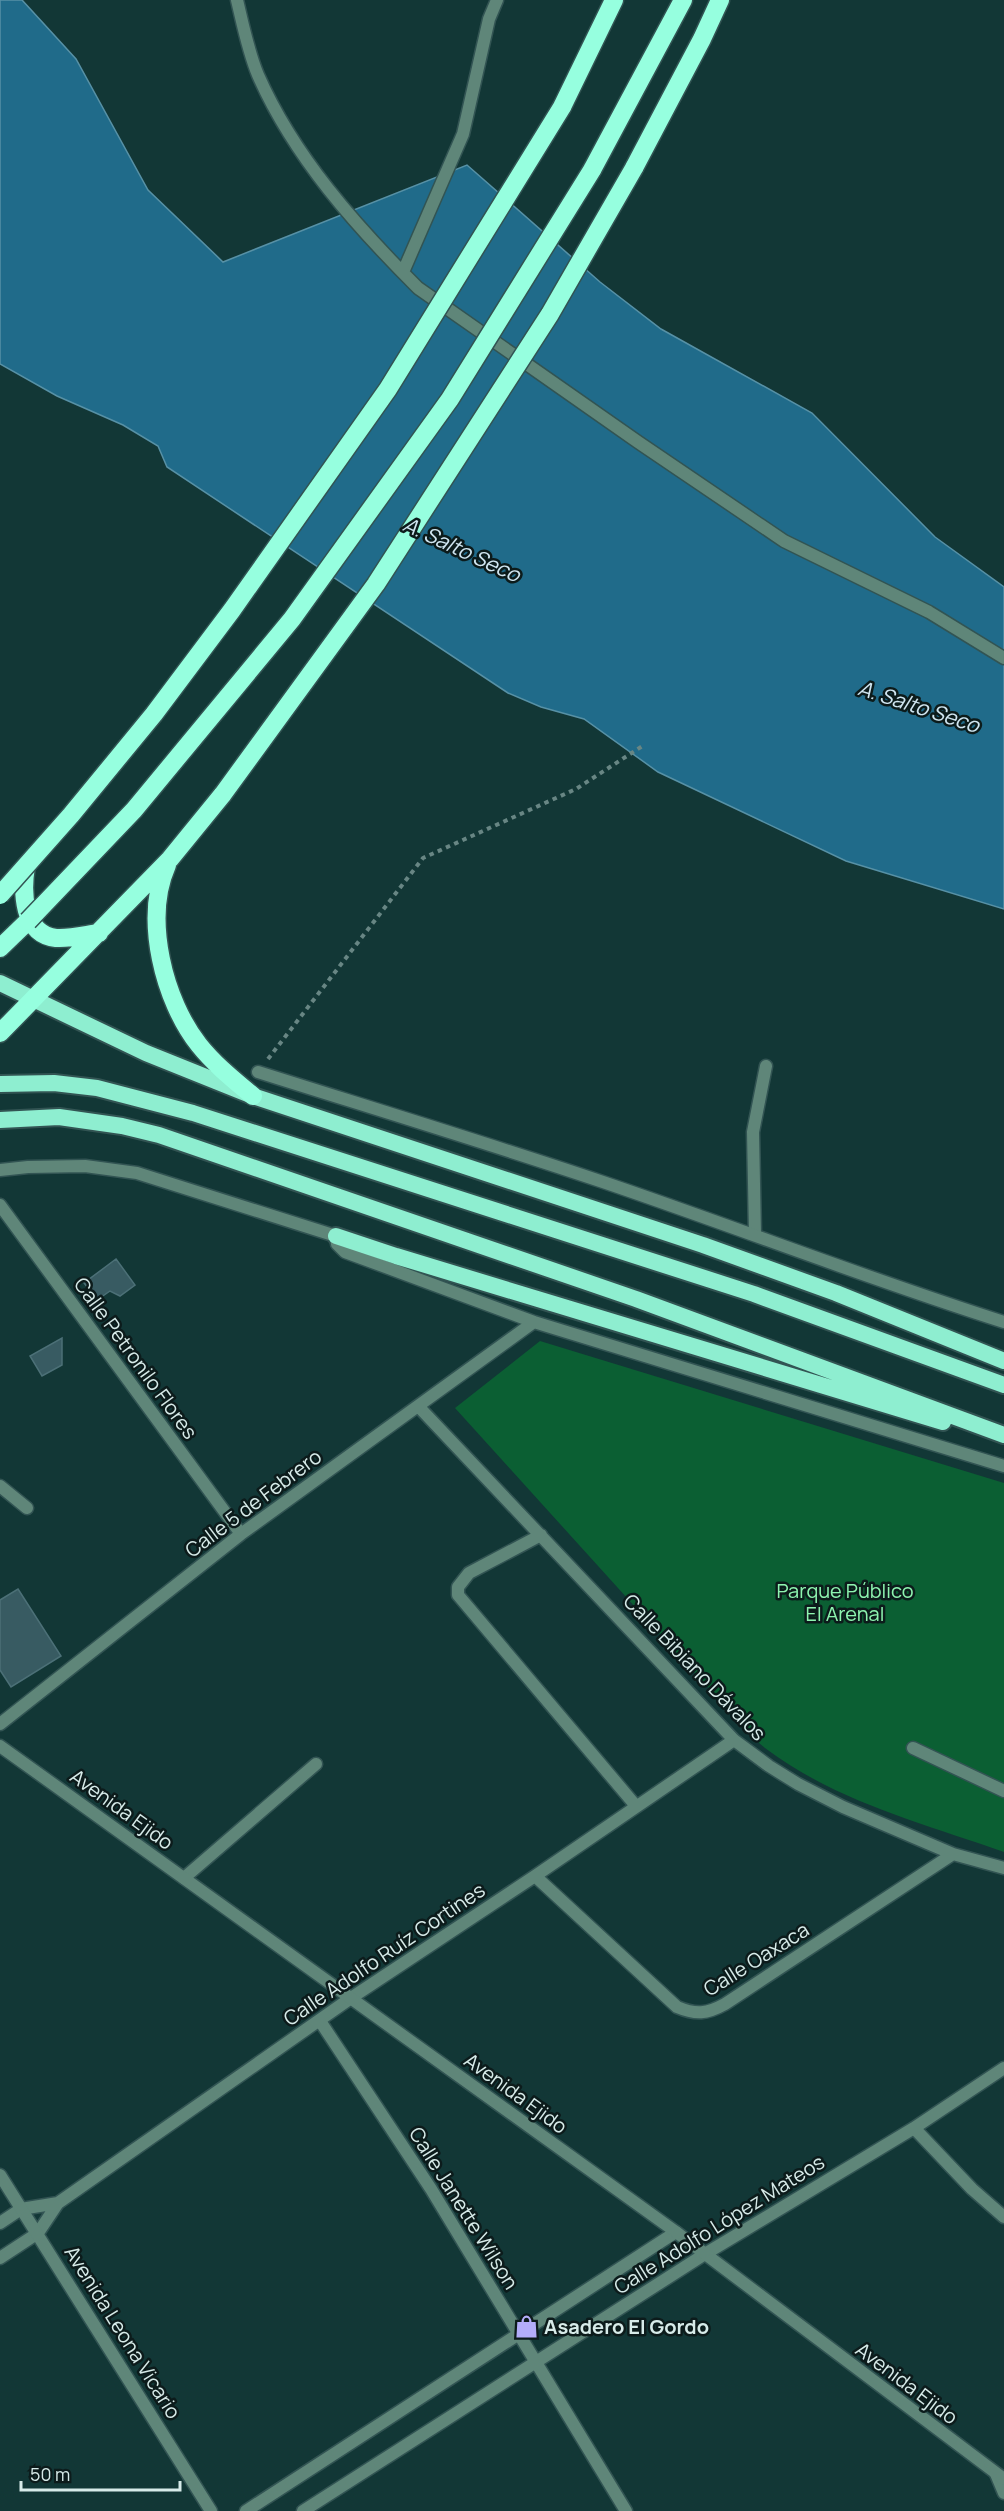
<svg xmlns="http://www.w3.org/2000/svg" width="1004" height="2511" viewBox="0 0 1004 2511" font-family="Manrope,sans-serif">
	<style>
		.green { fill: #0b5f33 }
		.water { fill: #206b8a; stroke: #5791a6; stroke-width: 1.5 }
		.building { fill: #385b62; stroke: #4c7077; stroke-width: 1.5 }
		.lines { fill: none; stroke-linecap: round; stroke-linejoin: round }
		.service-casing { stroke: #325453; stroke-width: 15 }
		.minor-casing { stroke: #325453; stroke-width: 15 }
		.tertiary-casing { stroke: #325453; stroke-width: 15 }
		.trunk-casing { stroke: #325453; stroke-width: 20 }
		.motorway-casing { stroke: #325453; stroke-width: 21 }
		.path { stroke: #688684; stroke-width: 4; stroke-dasharray: 4.5 4.5; stroke-linecap: butt }
		.service { stroke: #5f8679; stroke-width: 12 }
		.minor { stroke: #5f8679; stroke-width: 12 }
		.tertiary { stroke: #5f8679; stroke-width: 12 }
		.trunk { stroke: #8eeed0; stroke-width: 16 }
		.motorway { stroke: #96ffdf; stroke-width: 18 }
		.motorway-bridge-casing { stroke: #325453; stroke-width: 21; stroke-linecap: butt }
		.motorway-bridge { stroke: #96ffdf; stroke-width: 18 }
		.labels { text-anchor: middle; dominant-baseline: central; stroke-width: 5; stroke-linejoin: round; paint-order: stroke }
		.street-label { font-size: 20px; fill: #d7ebe9; stroke: #0c1b1b }
		.park-label { font-size: 20px; fill: #8ef5b0; stroke: #0c1b1b }
		.poi-label { font-size: 20px; font-weight: bold; fill: #d7ebe9; stroke: #0c1b1b; text-anchor: start }
		.water-label { font-size: 21px; font-style: italic; fill: #d0e6f1; stroke: #0c1b1b }
	</style>
	<rect width="100%" height="100%" fill="#123736"/>
	<path class="green" d="M540,1341l464,142v369c-82,-29 -169,-51 -239,-104 -11,-9 -22,-22 -32,-33l-278,-307z"/>
	<path class="water" d="M0,0h22l54,59 72,131 75,72 244,-97 133,117 61,47 151,84 123,124 69,50v322l-158,-48 -188,-89 -74,-53 -43,-12 -33,-14 -341,-226 -9,-21 -35,-21 -66,-29 -57,-32z"/>
	<path class="building" d="M116,1259l19,26 -15,11 -10,-5 -13,9 -13,-17z
		M62,1338v27l-20,11 -12,-20z
		M18,1589l43,67 -50,31 -11,-17v-70z"/>
	<g class="lines">
		<defs>
			<path id="service" d="M755,1235l-2,-103 13,-66
				M913,1748l91,43
				M184,1878l132,-114"/>
			<path id="minor" d="M237,0c6,25 11,51 21,75 36,82 98,151 160,213l220,154 146,99 145,71 75,46
				M403,272l60,-138 26,-115 8,-19
				M258,1072c114,36 229,71 342,109 136,46 268,98 404,141
				M0,1205l241,329
				M336,1236l1,8 8,8 189,70 470,144
				M418,1406l316,334 35,26 29,18 45,23 110,47 51,14
				M0,1486l27,22
				M541,1535l-72,38 -11,14v8l178,211
				M0,1724l241,-190 293,-212
				M535,1876l142,131c19,8 30,7 48,-3l228,-150
				M320,2021l111,168 195,322
				M914,2128l58,61 32,28
				M0,2223l21,-14 37,-6
				M0,2258l38,-25 20,-30 293,-205 184,-122 199,-136
				M996,2474l8,19
				M246,2511l430,-279
				M303,2511l402,-257 209,-126 90,-60"/>
			<path id="tertiary" d="M0,1170l28,-3 57,-1 52,7 199,63
				M0,1746l676,486 328,247
				M0,2175l211,336"/>
			<path id="trunk" d="M0,983l146,70 107,43 450,149 133,48 168,68
				M0,1084l54,-1 43,5 96,25 561,181 250,91
				M0,1120l59,-3 63,9 37,9 477,164 368,136
				M336,1236l60,20 547,166"/>
			<path id="motorway" d="M562,107l52,-107
				M634,168l68,-129 18,-39
				M592,170l91,-170
				M167,865c-24,54 -3,136 32,180 16,20 35,35 54,51
				M26,866c-4,25 -4,68 30,72 14,1 29,-3 43,-5
				M0,948l28,-27
				M0,1033l170,-174 53,-65"/>
		</defs>
		<use href="#service" class="service-casing"/>
		<use href="#minor" class="minor-casing"/>
		<use href="#tertiary" class="tertiary-casing"/>
		<use href="#trunk" class="trunk-casing"/>
		<use href="#motorway" class="motorway-casing"/>
		<path class="path" d="M268,1059l155,-201 153,-69 68,-44"/>
		<use href="#service" class="service"/>
		<use href="#minor" class="minor"/>
		<use href="#tertiary" class="tertiary"/>
		<use href="#trunk" class="trunk"/>
		<use href="#motorway" class="motorway"/>
		<defs>
			<path id="motorway-bridge" d="M223,794l153,-210 174,-270 84,-146
				M0,895l71,-80 83,-101 78,-104 156,-221 174,-282
				M28,921l106,-111 158,-191 158,-220 142,-229"/>
		</defs>
		<use href="#motorway-bridge" class="motorway-bridge-casing"/>
		<use href="#motorway-bridge" class="motorway-bridge"/>
	</g>
	<defs>
		<symbol id="shop-bare" viewBox="-9 -9 18 18"><path d="M-5-2.5h2.3a2.7 3.5 0 0 1 5.4 0H5L5.5 6h-11ZM-1.5-2.5h3a1.5 2.3 0 0 0-3 0Z" fill="#b3adf9" stroke="#0c1b1b" stroke-width="2.5" paint-order="stroke"/></symbol>
	</defs>
	<g fill-rule="evenodd">
		<use href="#shop-bare" x="510" y="2310" width="33" height="33"/>
	</g>
	<g class="labels">
		<g class="street-label">
			<text transform="translate(136 1358) rotate(54)">Calle Petronilo Flores</text>
			<text transform="translate(253 1503) rotate(-37)">Calle 5 de Febrero</text>
			<text transform="translate(695 1667) rotate(46)">Calle Bibiano Dávalos</text>
			<text transform="translate(122 1809) rotate(36)">Avenida Ejido</text>
			<text transform="translate(384 1954) rotate(-34)">Calle Adolfo Ruíz Cortines</text>
			<text transform="translate(756 1959) rotate(-32)">Calle Oaxaca</text>
			<text transform="translate(516 2093) rotate(36)">Avenida Ejido</text>
			<text transform="translate(464 2208) rotate(58)">Calle Janette Wilson</text>
			<text transform="translate(719 2224) rotate(-32)">Calle Adolfo López Mateos</text>
			<text transform="translate(123 2332) rotate(58)">Avenida Leona Vicario</text>
			<text transform="translate(907 2383) rotate(37)">Avenida Ejido</text>
		</g>
		<g class="park-label">
			<text x="845" y="1590">Parque Público<tspan x="845" dy="23">El Arenal</tspan></text>
		</g>
		<g class="poi-label">
			<text x="544" y="2326">Asadero El Gordo</text>
		</g>
		<g class="water-label">
			<text transform="translate(462 549) rotate(25)">A. Salto Seco</text>
			<text transform="translate(919 706) rotate(18)">A. Salto Seco</text>
		</g>
	</g>
	<path d="M21 2481v9h159v-9" fill="none" stroke="#d7ebe9" stroke-width="3"/>
	<text x="30" y="2481" font-size="18" fill="#d7ebe9" stroke="#0c1b1b" stroke-width="4.5" paint-order="stroke">50 m</text>
</svg>
